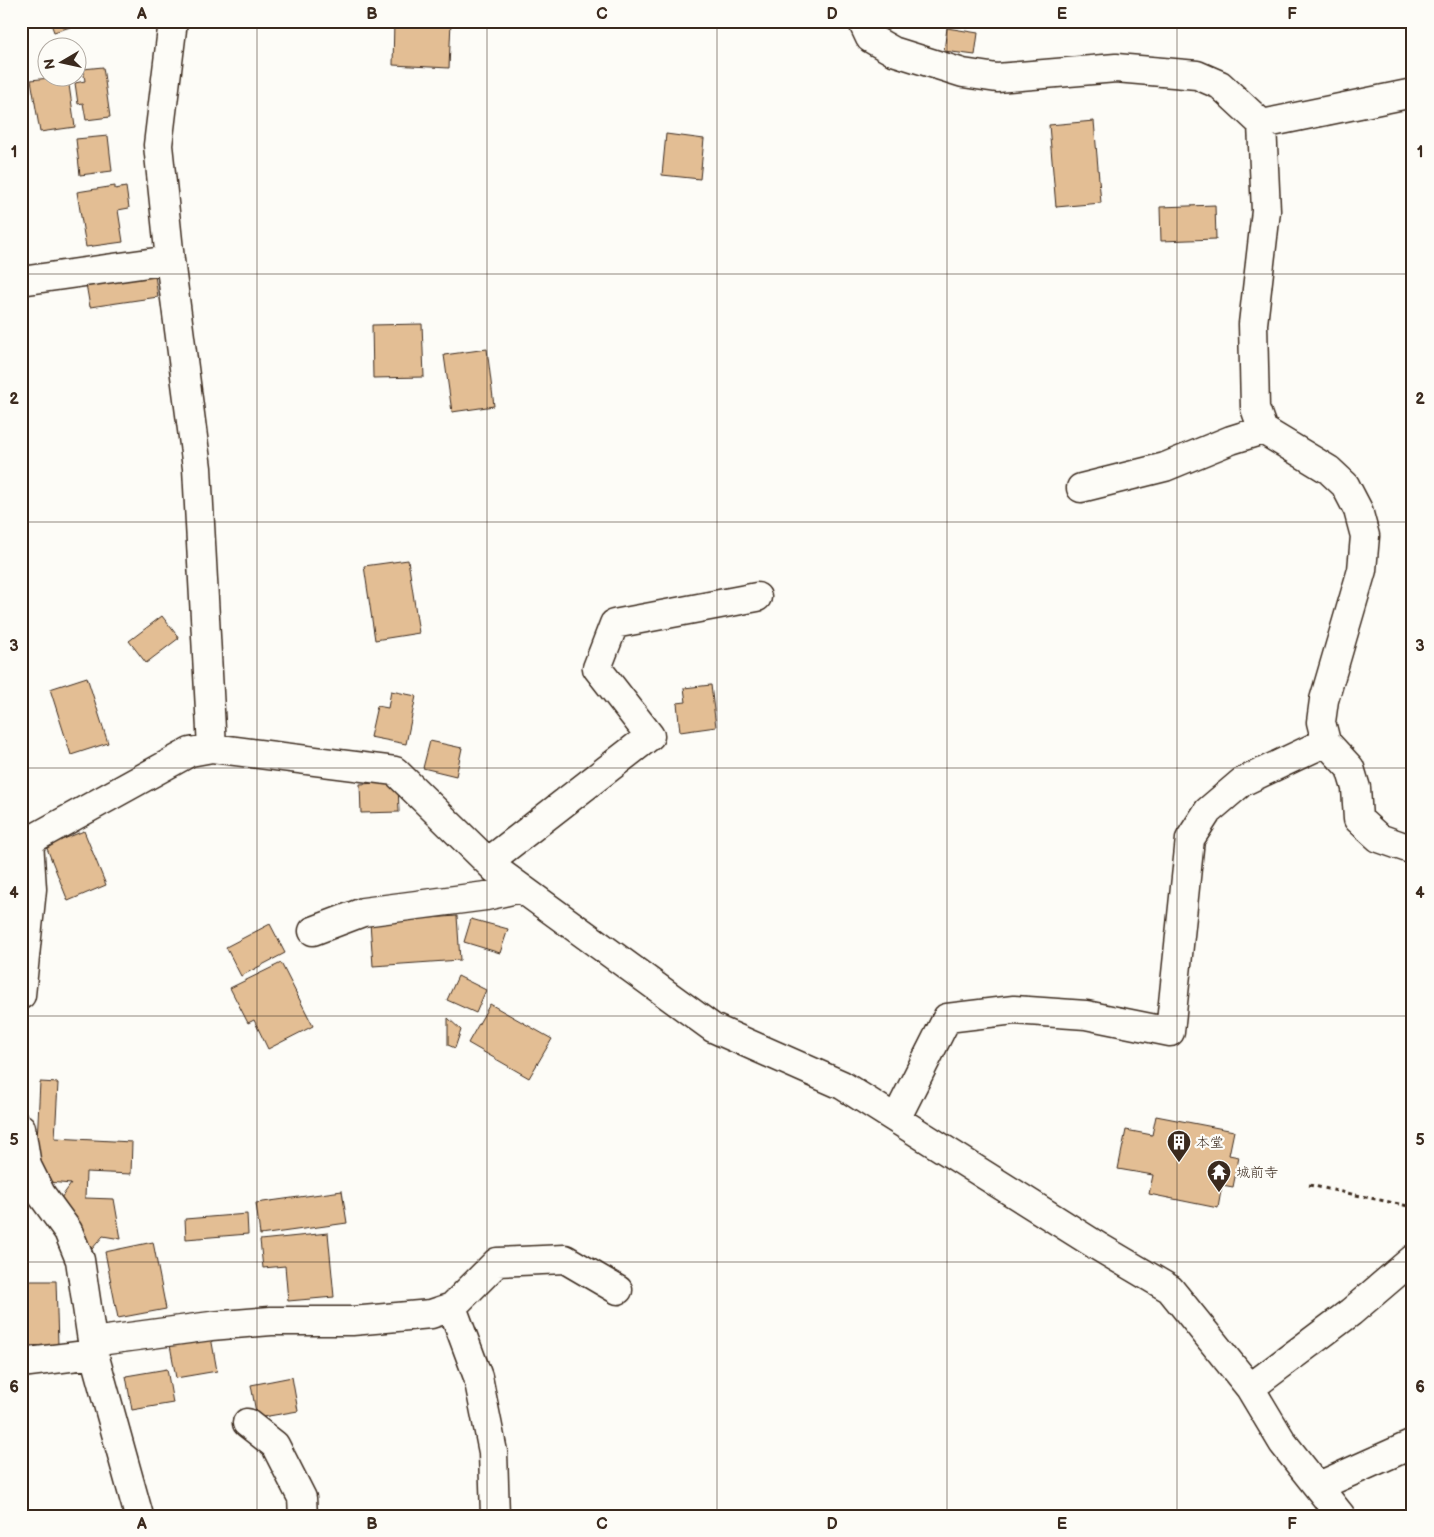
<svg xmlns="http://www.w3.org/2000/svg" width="1434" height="1537" viewBox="0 0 1434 1537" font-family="'Balsamiq Sans','Klee One',sans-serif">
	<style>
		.building { fill: #e3be94; stroke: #3b2a1e }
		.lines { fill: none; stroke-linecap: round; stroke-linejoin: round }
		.minor-casing { stroke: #3b2a1e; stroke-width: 31 }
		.path { stroke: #3b2a1e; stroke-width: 3; stroke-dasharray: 4 4; stroke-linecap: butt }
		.minor { stroke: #fdfcf7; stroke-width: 28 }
		.grid { fill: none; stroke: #3b2a1e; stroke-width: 1; stroke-opacity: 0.55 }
		.labels { text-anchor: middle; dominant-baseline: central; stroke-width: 4.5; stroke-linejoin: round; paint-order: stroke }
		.poi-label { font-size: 14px; fill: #3b2a1e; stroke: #fdfcf7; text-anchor: start }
		.neatline { fill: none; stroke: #3b2a1e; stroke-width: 2 }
		.grid-label { font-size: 16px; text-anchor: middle; font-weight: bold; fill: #3b2a1e }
	</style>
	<rect width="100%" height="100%" fill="#fdfcf7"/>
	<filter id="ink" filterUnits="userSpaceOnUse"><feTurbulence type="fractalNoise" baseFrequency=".02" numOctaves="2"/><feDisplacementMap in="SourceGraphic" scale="10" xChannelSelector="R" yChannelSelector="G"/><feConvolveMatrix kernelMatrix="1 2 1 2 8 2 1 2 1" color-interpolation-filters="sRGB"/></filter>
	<g filter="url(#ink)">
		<path class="building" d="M50,21h40l-36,11z
			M394,21h57l-2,47 -56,-3z
			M947,28l31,5 -3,22 -31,-4z
			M103,67l7,50 -24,3 -3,-17 -5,1 -3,-21 10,-2 -2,-12z
			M49,78h19l7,49 -35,5 -9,-52z
			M1094,121l7,82 -45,4 -7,-82z
			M666,134l38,5 -4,40 -38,-4z
			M108,136l4,35 -32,4 -4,-36z
			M115,186v3l11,-2 3,21 -11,2 5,32 -37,5 -9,-55z
			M1215,205l1,34 -55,2 -1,-34z
			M154,268l4,29 -68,10 -5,-29z
			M422,324l2,53 -51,1 -1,-53z
			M487,349l7,57 -42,6 -8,-57z
			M408,560l11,73 -44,7 -11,-74z
			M162,616l17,22 -33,25 -17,-22z
			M87,677l21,66 -37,12 -21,-66z
			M711,685l5,42 -36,5 -3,-29 9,-1 -2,-14z
			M391,691l25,5 -10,48 -36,-7 7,-31 11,2z
			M430,741l32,7 -6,28 -33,-8z
			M398,782l1,30 -38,1 -1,-29z
			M84,831l22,54 -38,16 -22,-55z
			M457,916l3,44 -87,6 -3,-44z
			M471,919l37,10 -8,24 -36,-11z
			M270,924l15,29 -44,23 -15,-29z
			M281,963l32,63 -45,23 -14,-29 -6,3 -18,-35z
			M458,976l28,14 -10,23 -29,-13z
			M490,1004l62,35 -23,39 -61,-35z
			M448,1018l13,12 -6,18 -7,-3z
			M40,1082l18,1 -3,55 77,4 -1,32 -45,-2 -1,26 29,1 7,40 -18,-3 -11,13 -31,-51 10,-14 -22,-2 -13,-21z
			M1156,1116l78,15 -5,24 10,2 -6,30 -11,-2 -4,23 -69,-14 4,-19 -35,-6 8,-39 26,5z
			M342,1191l5,32 -87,12 -4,-32z
			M247,1214l1,20 -62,5 -1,-20z
			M328,1233l6,64 -46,4 -3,-35 -22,2 -3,-28z
			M153,1242l13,67 -48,9 -13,-66z
			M21,1281h35l2,64 -37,1z
			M211,1337l6,34 -41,7 -6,-33z
			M167,1369l6,34 -41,7 -6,-34z
			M292,1377l6,34 -41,7 -6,-33z"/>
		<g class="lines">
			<defs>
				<path id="minor" d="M173,21l-15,124 12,115 27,208 15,280
					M862,21l8,17 23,13 70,22 34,5 119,-10 81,7 23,10 42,39 4,87 -13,113 2,84 8,22 66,40 16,15 13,25 7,26 -3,34 -38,130 -3,22 5,20 24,26 6,20 2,31 21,19 34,12
					M1262,124l151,-31
					M21,281l149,-21
					M1081,488l84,-21 66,-27 32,-10
					M488,862l162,-126 -53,-68 17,-44 143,-27
					M313,931l50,-19 123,-16 35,-8
					M21,995l11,-106 -3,-48 161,-89 22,-4 183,23 100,98 218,159 129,57 257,162 71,42 80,99 33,55 58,73
					M896,1119l51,-101 67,-8 72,5 84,17 20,-193 18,-28 34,-29 84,-40
					M21,1128l6,38 14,28 27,37 12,29 14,94 45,162
					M452,1307l26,70 15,75 2,64
					M92,1342l119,-16 60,-5h81l79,-7 21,-7 45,-45 68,-3 53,31
					M21,1363l73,-9
					M1250,1388l101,-76 62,-53
					M247,1423l28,22 27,53 1,18
					M1319,1486l94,-42"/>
			</defs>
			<use href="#minor" class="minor-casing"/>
			<path class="path" d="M1309,1185l104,22"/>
			<use href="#minor" class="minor"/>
		</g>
	</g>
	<path class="grid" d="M257,21v1495M487,21v1495M717,21v1495M947,21v1495M1177,21v1495M21,274h1392M21,522h1392M21,768h1392M21,1016h1392M21,1262h1392"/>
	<defs>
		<symbol id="building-pin" viewBox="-11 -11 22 30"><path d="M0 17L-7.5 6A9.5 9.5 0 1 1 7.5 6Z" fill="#3b2a1e" stroke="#fdfcf7"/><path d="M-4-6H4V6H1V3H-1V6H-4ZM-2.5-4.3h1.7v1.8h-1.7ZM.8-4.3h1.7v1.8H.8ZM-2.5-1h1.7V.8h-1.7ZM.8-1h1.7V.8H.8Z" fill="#fff"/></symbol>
		<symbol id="temple-pin" viewBox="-11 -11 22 30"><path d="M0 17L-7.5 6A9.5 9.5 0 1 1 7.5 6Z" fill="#3b2a1e" stroke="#fdfcf7"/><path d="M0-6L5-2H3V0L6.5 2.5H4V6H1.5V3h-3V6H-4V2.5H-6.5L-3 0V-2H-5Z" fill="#fff"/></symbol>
	</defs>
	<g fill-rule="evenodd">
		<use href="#building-pin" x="1165" y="1128" width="28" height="38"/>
		<use href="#temple-pin" x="1205" y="1158" width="28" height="38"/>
	</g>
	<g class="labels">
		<g class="poi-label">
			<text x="1196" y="1142">本堂</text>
			<text x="1236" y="1172">城前寺</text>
		</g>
	</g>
	<rect width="1434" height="1537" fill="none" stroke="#fdfcf7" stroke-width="55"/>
	<g transform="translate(62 62) rotate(261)"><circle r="24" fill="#fdfcf7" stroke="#afa8a0"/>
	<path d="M0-4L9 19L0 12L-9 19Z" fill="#3b2a1e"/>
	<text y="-8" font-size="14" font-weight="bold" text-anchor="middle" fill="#3b2a1e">N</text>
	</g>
	<rect x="28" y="28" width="1378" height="1482" class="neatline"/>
	<g class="grid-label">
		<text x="142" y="19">A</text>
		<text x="372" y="19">B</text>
		<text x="602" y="19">C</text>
		<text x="832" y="19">D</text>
		<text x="1062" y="19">E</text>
		<text x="1292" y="19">F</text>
		<text x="14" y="157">1</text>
		<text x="1420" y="157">1</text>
		<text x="14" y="404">2</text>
		<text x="1420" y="404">2</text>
		<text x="14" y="651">3</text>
		<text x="1420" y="651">3</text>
		<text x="14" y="898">4</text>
		<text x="1420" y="898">4</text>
		<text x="14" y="1145">5</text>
		<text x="1420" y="1145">5</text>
		<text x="14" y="1392">6</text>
		<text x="1420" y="1392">6</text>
		<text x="142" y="1529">A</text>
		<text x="372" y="1529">B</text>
		<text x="602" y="1529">C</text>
		<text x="832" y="1529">D</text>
		<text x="1062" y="1529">E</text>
		<text x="1292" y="1529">F</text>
	</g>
</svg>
